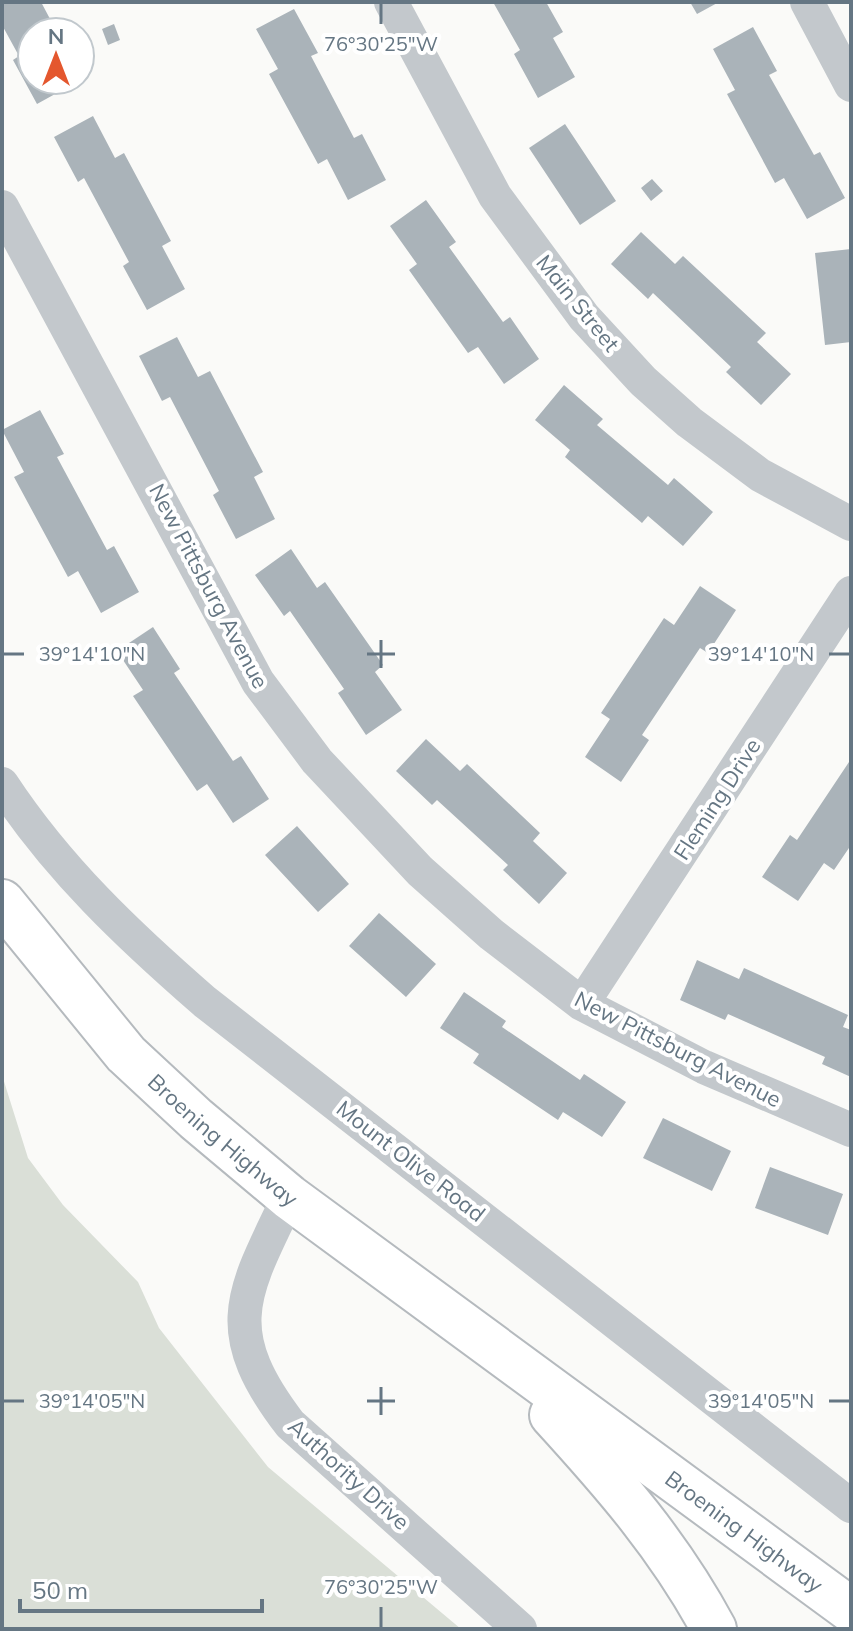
<svg xmlns="http://www.w3.org/2000/svg" width="853" height="1631" viewBox="0 0 853 1631" font-family="Mulish,sans-serif">
	<style>
		.green { fill: #dadfd7 }
		.building { fill: #aab3b9 }
		.lines { fill: none; stroke-linecap: round; stroke-linejoin: round }
		.primary-casing { stroke: #b5babe; stroke-width: 48 }
		.minor { stroke: #c3c8cc; stroke-width: 34 }
		.primary { stroke: #fff; stroke-width: 44 }
		.ticks { fill: none; stroke: #657683; stroke-width: 3 }
		.labels { text-anchor: middle; dominant-baseline: central; stroke-width: 8; stroke-linejoin: round; paint-order: stroke }
		.street-label { font-size: 22px; fill: #657683; stroke: #fff }
		.ticks-label { font-size: 20px; text-anchor: middle; fill: #657683; stroke: #fff; stroke-width: 8; stroke-linejoin: round; paint-order: stroke }
	</style>
	<rect width="100%" height="100%" fill="#fafaf8"/>
	<path class="green" d="M2,1075l26,83 35,47 75,77 21,46 109,139 193,162h-459z"/>
	<path class="building" d="M2,2h39l16,30h-25v48h41l2,3 -38,21 -24,-44 6,-4 -17,-31z
		M493,2h53l17,30 -10,6 22,39 -37,21 -24,-44 6,-4z
		M690,2h29l-22,12z
		M294,9l24,44 -7,3 43,82 8,-4 24,46 -38,20 -21,-41 -9,5 -49,-90 9,-5 -22,-40z
		M114,24l6,16 -12,5 -6,-16z
		M753,27l24,44 -8,4 45,80 6,-3 25,46 -38,21 -23,-41 -9,5 -48,-89 8,-4 -22,-41z
		M93,116l22,42 9,-5 47,88 -9,5 23,43 -38,21 -24,-44 6,-4 -45,-84 -6,4 -24,-45z
		M565,124l51,77 -36,24 -51,-77z
		M652,179l11,12 -12,10 -10,-13z
		M426,200l30,42 -7,5 54,75 7,-5 29,42 -35,25 -26,-37 -10,6 -59,-83 8,-6 -27,-38z
		M641,232l34,32 8,-8 83,77 -9,9 34,32 -30,31 -35,-33 5,-5 -78,-74 -5,6 -37,-35z
		M851,249v93l-26,3 -10,-92z
		M177,337l21,40 12,-6 53,101 -9,5 21,42 -39,20 -23,-44 6,-4 -49,-94 -8,4 -23,-45z
		M564,385l39,34 -6,6 71,60 6,-7 39,34 -30,34 -35,-30 -6,7 -77,-66 5,-7 -35,-30z
		M40,410l24,44 -7,3 50,93 7,-4 25,46 -38,21 -23,-42 -10,6 -54,-100 10,-5 -22,-42z
		M291,549l26,39 8,-6 58,83 -8,7 27,38 -36,25 -28,-42 6,-4 -54,-78 -6,5 -29,-41z
		M700,586l36,24 -28,43 -8,-5 -58,87 7,5 -28,42 -36,-25 25,-38 -9,-6 63,-95 10,7z
		M153,627l27,42 -6,4 59,88 8,-5 28,43 -36,24 -26,-39 -10,7 -64,-95 10,-6 -26,-39z
		M426,739l34,32 7,-7 73,69 -7,8 34,32 -28,31 -36,-34 5,-5 -71,-65 -5,5 -36,-34z
		M851,759v86l-17,25 -10,-7 -26,38 -36,-24 28,-42 7,5z
		M297,826l52,58 -31,28 -53,-57z
		M379,913l57,51 -30,33 -57,-51z
		M697,960l42,19 5,-11 104,47 -5,12 8,3v47l-29,-13 3,-7 -97,-43 -3,6 -45,-20z
		M464,992l42,29 -4,6 78,53 4,-6 42,28 -24,35 -39,-25 -5,8 -85,-57 6,-9 -39,-26z
		M663,1118l68,33 -19,40 -69,-33z
		M770,1167l73,27 -15,41 -73,-27z"/>
	<g class="lines">
		<defs>
			<g id="primary">
				<path id="s1" d="M2,902l124,152 70,65 93,78 562,413"/>
				<path d="M552,1415c63,69 118,132 162,214"/>
			</g>
		</defs>
		<use href="#primary" class="primary-casing"/>
		<path class="minor" d="M391,2l104,194 89,121 59,64 46,41 71,53 91,49
			M807,2l44,83
			M2,207l256,475 59,79 103,110 71,63 91,70 122,63 147,63
			M2,784c56,85 126,151 203,218l646,504
			M582,1004l269,-411
			M289,1197c-47,97 -71,133 1,227l230,205"/>
		<use href="#primary" class="primary"/>
	</g>
	<path class="ticks" d="M381,4v20M381,640v28M4,654h20M367,654h28M829,654h20M381,1387v28M4,1401h20M367,1401h28M829,1401h20M381,1607v20"/>
	<g class="labels">
		<g class="street-label">
			<text transform="translate(578 303) rotate(51)">Main Street</text>
			<text transform="translate(209 586) rotate(62)">New Pittsburg Avenue</text>
			<text transform="translate(717 799) rotate(-57)">Fleming Drive</text>
			<text transform="translate(678 1049) rotate(27)">New Pittsburg Avenue</text>
			<text stroke="none"><textPath href="#s1" startOffset="326">Broening Highway</textPath></text>
			<text transform="translate(411 1161) rotate(38)">Mount Olive Road</text>
			<text transform="translate(349 1474) rotate(42)">Authority Drive</text>
			<text stroke="none"><textPath href="#s1" startOffset="978">Broening Highway</textPath></text>
		</g>
	</g>
	<g class="ticks-label">
		<text x="381" y="51">76°30'25"W</text>
		<text x="92" y="661">39°14'10"N</text>
		<text x="761" y="661">39°14'10"N</text>
		<text x="92" y="1408">39°14'05"N</text>
		<text x="761" y="1408">39°14'05"N</text>
		<text x="381" y="1594">76°30'25"W</text>
	</g>
	<rect width="853" height="1631" fill="none" stroke="#657683" stroke-width="8"/>
	<g transform="translate(56 56)"><circle r="38" fill="#ffffff" stroke="#c1c8cd" stroke-width="2"/>
	<path d="M0-6L14 30L0 20L-14 30Z" fill="#e4572e"/>
	<text y="-12" font-size="22" font-weight="bold" text-anchor="middle" fill="#657683">N</text>
	</g>
	<path d="M20 1599v12h242v-12" fill="none" stroke="#657683" stroke-width="4"/>
	<text x="32" y="1599" font-size="24" fill="#657683" stroke="#ffffff" stroke-width="6" paint-order="stroke">50 m</text>
</svg>
